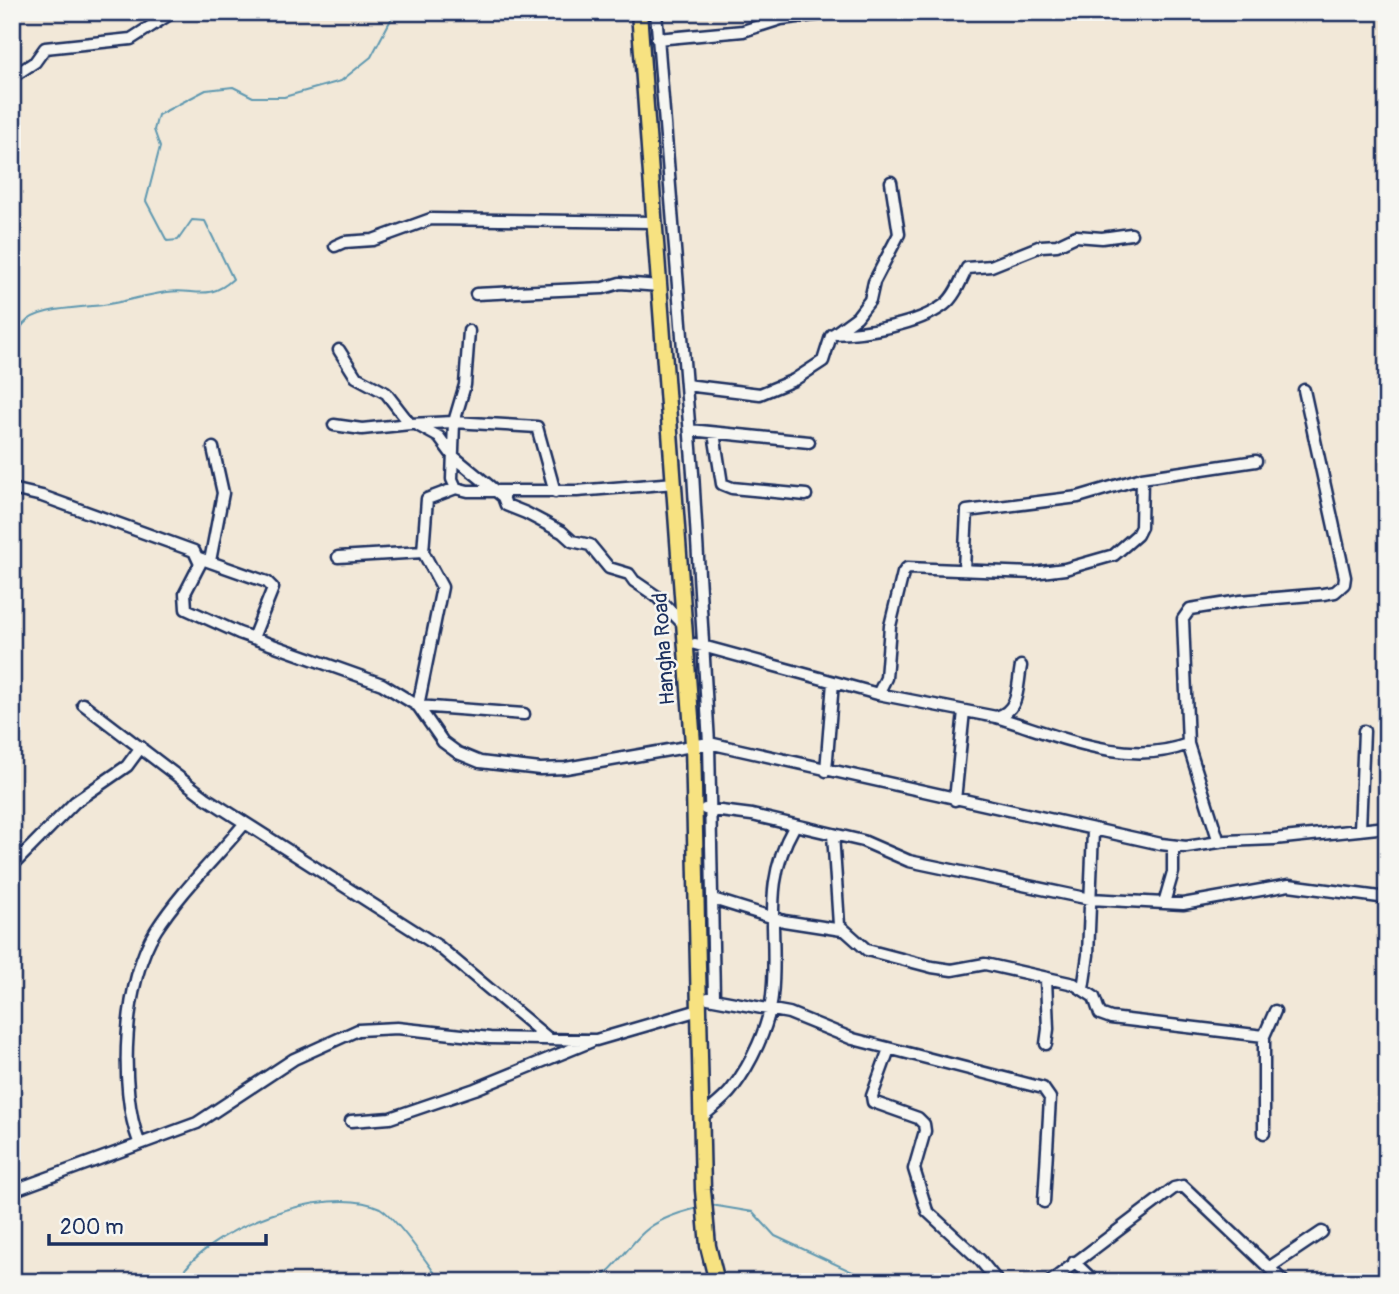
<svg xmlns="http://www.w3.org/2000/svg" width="1399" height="1294" viewBox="0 0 1399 1294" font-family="Pangolin,sans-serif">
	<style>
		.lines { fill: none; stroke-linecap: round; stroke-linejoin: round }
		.stream { stroke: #5f98b0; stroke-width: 2 }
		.minor-casing { stroke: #1b2f5e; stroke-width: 15 }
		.highway-casing { stroke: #1b2f5e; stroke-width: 19 }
		.minor { stroke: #f6f6f2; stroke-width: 10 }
		.highway { stroke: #f7e281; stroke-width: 14 }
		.labels { text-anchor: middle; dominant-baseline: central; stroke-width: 5; stroke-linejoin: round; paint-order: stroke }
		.street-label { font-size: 21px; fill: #1b2f5e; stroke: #f6f6f2 }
	</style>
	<rect width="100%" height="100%" fill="#f2e8d8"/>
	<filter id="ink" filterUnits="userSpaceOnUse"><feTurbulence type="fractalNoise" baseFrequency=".0143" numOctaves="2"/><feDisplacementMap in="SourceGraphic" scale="14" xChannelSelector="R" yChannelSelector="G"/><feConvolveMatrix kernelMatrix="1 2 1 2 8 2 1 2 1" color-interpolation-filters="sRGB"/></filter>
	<g filter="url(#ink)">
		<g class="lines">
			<path class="stream" d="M12,353c2,-13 5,-24 16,-33 16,-12 55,-13 75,-15 21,-3 42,-10 64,-13 28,-4 41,10 66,-13l-28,-58 -13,-1 -14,20 -11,1 -21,-40 14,-54 -6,-17 4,-15 48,-25 27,-3 20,10h31l57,-16 30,-24 24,-45
				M711,1205l42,7 22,24 99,46
				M177,1282c25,-53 150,-99 203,-74 14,8 50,58 61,74
				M593,1282c22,-11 33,-34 51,-50 13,-12 37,-20 54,-24"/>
			<defs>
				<path id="minor" d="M656,12l37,461 16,270 5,254
					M657,39l86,-8 38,-12 59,-7
					M12,77l23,-15 10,-14 86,-9 42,-27
					M335,246l9,-4 29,-2 58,-21 223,3
					M476,294l127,-6 17,-5 40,3
					M469,331l-4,54 -11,37 -2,57 4,9 12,3h109l98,-8
					M833,334c33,-1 84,-9 111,-29 11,-8 17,-25 23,-37l24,-2 50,-20 16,-1 19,-9 26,2 29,-4
					M339,350l17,27 30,16 24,31 44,-2 83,5 18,65
					M686,385l74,9 34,-14 29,-19 8,-25 26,-19 13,-17 4,-18 25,-48 -8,-52
					M334,425l28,4 48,-5
					M419,426l20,11 14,19 50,41 3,8 20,8 36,19 10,9 18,4 19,23 20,6 5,7 22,15 28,29
					M690,430l119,12
					M714,433l8,51 10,4 74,7
					M456,488l-29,11 -4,53 19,35 -24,119 106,8
					M12,489l30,7 152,55 6,13 -15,29 1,16 53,24 143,51 36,22 25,36 15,11 22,9 60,7 26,-1 143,-25 452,101 25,3 40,-6 48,-2 113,-12
					M338,557l85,-5
					M199,558l68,24 6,6 -20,50
					M210,561l13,-68 -10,-45
					M964,569l3,-58 111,-14 64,-19
					M695,644l183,50 118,23c24,-6 21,-31 25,-51
					M878,694l8,-16 4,-52 13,-53 4,-5 126,5 32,-4 49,-14 23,-20 4,-8 1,-49 114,-17
					M83,704l123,94 232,148 111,93
					M996,717c61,18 130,51 192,27
					M826,771l7,-89
					M955,800l9,-89
					M705,809l47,6 111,26 46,20 181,38 93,5 106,-19 98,13
					M1360,830l4,-99
					M833,834l6,91 28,25 65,17 20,3 33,-6 89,20 20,13 6,17 11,4 153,18 11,-25
					M1219,842l-31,-98 -5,-125 7,-10 50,-8 83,-7 12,-2 9,-8 1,-7 -41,-187
					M12,866l63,-64 52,-36 14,-19
					M713,899l71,22 58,9
					M1164,903l9,-31v-26
					M1083,989l5,-34 5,-124
					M708,998l81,15 64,26 190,49 7,10 -6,104
					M1046,1044l2,-15 -2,-50
					M889,1049l-17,47 1,6 45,16 6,6 1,7 -11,38 13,42 53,49 18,22
					M700,1119c10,-10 24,-19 32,-30 19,-25 37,-62 40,-93 7,-64 -12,-109 22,-169
					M351,1121l39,-3 85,-29 117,-48
					M1264,1133v-97
					M139,1142c-21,-54 -15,-163 17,-212 25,-39 60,-72 89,-107
					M12,1191l185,-68 97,-64 64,-29 39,-2 93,10 106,2 103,-30
					M1074,1262l21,20
					M1270,1267l52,-35
					M1050,1282l124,-94 9,-2 101,96"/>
				<path id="highway" d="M639,12l54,732 10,446 5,56 9,36"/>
			</defs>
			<use href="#minor" class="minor-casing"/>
			<use href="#highway" class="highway-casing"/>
			<use href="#minor" class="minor"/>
			<use href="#highway" class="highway"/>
		</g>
	</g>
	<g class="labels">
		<g class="street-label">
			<text transform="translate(664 649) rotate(-94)">Hangha Road</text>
		</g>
	</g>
	<rect width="1399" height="1294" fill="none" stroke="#f6f6f2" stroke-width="42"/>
	<rect x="21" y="21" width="1357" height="1252" fill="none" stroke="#1b2f5e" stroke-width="2.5" filter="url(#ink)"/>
	<path d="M49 1234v10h217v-10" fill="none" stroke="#1b2f5e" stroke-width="3.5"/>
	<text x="60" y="1234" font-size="21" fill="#1b2f5e" stroke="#f6f6f2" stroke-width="5" paint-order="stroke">200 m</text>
</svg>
